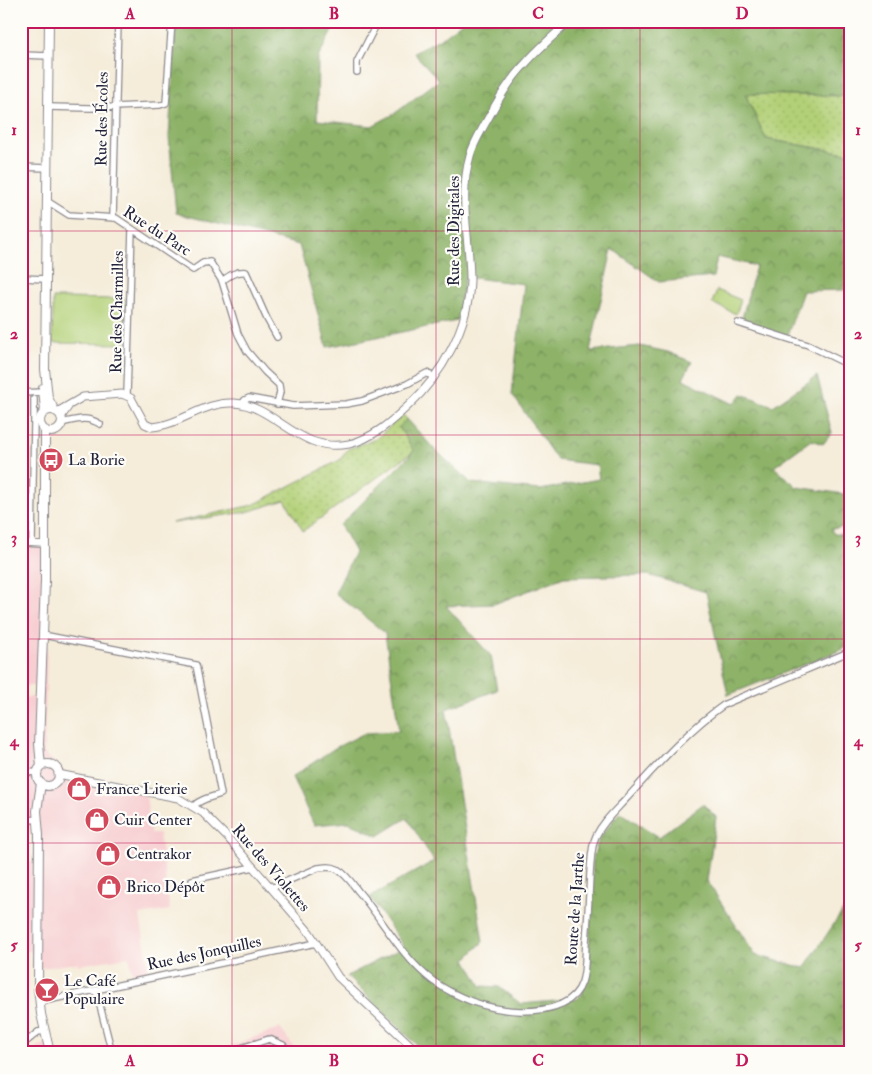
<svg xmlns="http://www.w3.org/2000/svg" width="872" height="1074" viewBox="0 0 872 1074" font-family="'IM FELL Double Pica',serif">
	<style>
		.built { fill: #f7cfd2 }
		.grass { fill: url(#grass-dots); stroke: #6a7959 }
		.forest { fill: url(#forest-crowns); stroke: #586a52 }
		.pitch { fill: #b2d077; stroke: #6a7959 }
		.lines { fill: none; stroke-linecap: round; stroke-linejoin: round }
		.minor-casing { stroke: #8c878a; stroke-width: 8 }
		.tertiary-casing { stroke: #8c878a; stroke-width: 9 }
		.secondary-casing { stroke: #8c878a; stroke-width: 10 }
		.minor { stroke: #fff; stroke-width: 5.5 }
		.tertiary { stroke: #fff; stroke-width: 7 }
		.secondary { stroke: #fff; stroke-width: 8 }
		.grid { fill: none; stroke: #c2185b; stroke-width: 1; stroke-opacity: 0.55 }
		.labels { text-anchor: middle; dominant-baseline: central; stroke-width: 4.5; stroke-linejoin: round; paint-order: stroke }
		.street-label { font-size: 16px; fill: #22223b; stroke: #fdfcf7 }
		.poi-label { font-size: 16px; fill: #22223b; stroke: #fdfcf7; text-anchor: start }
		.neatline { fill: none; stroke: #c2185b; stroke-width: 2 }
		.grid-label { font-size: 16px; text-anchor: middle; font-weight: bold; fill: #c2185b }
	</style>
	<defs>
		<pattern id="grass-dots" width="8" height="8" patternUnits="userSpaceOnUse" patternTransform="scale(1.25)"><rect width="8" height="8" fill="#b2d077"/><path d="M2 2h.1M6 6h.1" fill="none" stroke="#99b268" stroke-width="1.8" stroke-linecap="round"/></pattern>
		<pattern id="forest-crowns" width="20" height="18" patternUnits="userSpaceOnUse" patternTransform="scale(1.25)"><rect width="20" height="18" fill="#8db268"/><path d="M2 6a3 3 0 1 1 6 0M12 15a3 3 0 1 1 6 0" fill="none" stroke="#739057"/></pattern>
	</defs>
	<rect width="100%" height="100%" fill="#fdfcf7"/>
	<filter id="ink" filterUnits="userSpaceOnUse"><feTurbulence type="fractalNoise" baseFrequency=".02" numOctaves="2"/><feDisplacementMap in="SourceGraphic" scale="10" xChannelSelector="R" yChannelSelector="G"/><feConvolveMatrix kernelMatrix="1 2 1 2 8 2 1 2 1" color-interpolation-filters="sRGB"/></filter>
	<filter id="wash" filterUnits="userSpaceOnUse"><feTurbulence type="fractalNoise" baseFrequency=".0096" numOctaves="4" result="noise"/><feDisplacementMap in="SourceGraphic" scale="20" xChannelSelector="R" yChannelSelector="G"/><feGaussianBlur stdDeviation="1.12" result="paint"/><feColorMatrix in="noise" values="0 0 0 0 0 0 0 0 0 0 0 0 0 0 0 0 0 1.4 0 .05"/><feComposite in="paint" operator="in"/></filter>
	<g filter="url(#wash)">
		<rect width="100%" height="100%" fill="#f5ecd9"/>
		<path class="built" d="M21,546l29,1 -6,206 21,19 80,17 6,45h8l11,76 -30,5 10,61 -16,4 -5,-23 -51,8v-2l-45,6 -1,-18 -11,1v-90h13l1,-39 -14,1v-126l15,-1 1,-11h-16z
			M280,1028l15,21 19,4h-104z
			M52,1040l3,13h-30z"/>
		<path class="grass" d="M745,94l106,2v58l-85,-15z
			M403,415l4,4 -8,8 15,24 -111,80 -18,-31 -38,12 -75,11 81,-18 87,-45 8,-11 28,-10z"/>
		<path class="forest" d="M176,21h161l-19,37 -1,62 55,6 22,-12 45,-34 -25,-27 32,-18 17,-14h388v75l-106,-2 21,45 85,15v114l-5,22 -43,1 -16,45 -46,-14 15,-56 -39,-9 -4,20 -54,5 -47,-33 -22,102 50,-5 28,6 24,10 -9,17 51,25 8,-10 31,12 44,-30 15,57 -9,11 -12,-4 -37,27 23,20 54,8v31l-20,3 3,5 17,1v111l-123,49 -22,-103 -58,-17 -84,2 -70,27 -48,2 45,50 6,34 -51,19 37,233 -17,17 15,27 18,1 22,17 56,-5 5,-5 6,-17 5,-120 7,-20 20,-25 39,25 44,-33 13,13 -9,64 48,74 49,13 47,-69v154h-426l-78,-77 57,-29 -34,-50 64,-36 -27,-43 -29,18 -29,-14 -35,3 -22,-48 43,-29 30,-15 34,-2 -14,-98 -50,-40 20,-41 -15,-27 74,-74 -15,-24 8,-8 26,29 38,35 69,7 59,-11 -2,-14 -40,-5 -45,-66 12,-110 -59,-7 -8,44 -130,26 -28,-102 -123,-32 -7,-76z"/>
		<path class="pitch" d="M717,290l24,10 -5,14 -24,-11z
			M53,298l72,1v45l-73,-1z"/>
	</g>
	<g filter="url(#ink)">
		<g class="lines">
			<defs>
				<path id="minor" d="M21,55l28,1
					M357,72v-10l21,-41
					M48,107l42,1 70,-3 6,-2 6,-82
					M21,167l27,1
					M47,201l22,14 47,3 77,52 10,-7 7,-1 12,19 16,53 9,17 18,21 14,13 1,7 -3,12
					M113,218l5,-197
					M21,278l25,1
					M222,281c8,-6 14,-10 24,-9l21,47 10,18
					M738,323l70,22 43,21
					M21,393l22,-1 2,3
					M127,395l5,-166
					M242,404l3,-4 4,-2 44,8 53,-2 16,-3 45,-17 20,-11 7,5
					M34,422v-23
					M61,423c15,-3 25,-8 39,1
					M21,543l23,1
					M32,543l2,-121h6
					M43,635l153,30 25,129c-9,3 -22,5 -28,13
					M21,774l9,-2 7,1
					M21,821l17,-2
					M192,880l61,-13
					M271,888l47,-20c7,-1 13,-2 19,1 9,5 15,14 21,22 25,29 44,67 75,90 26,18 56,29 88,30 23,0 53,-4 61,-29 4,-12 3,-27 4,-41 2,-23 3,-45 4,-68 1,-11 1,-27 6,-37 7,-15 20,-26 31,-38 30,-33 62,-69 98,-94l126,-53
					M96,990l16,63
					M39,1002l277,-59
					M21,1046l17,-14 7,-1
					M226,1053l43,-14 14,6 7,8"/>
				<path id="tertiary" d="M57,412l26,-15 39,-3 9,4 14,26 7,3c28,-2 53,-26 82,-24 43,3 64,51 115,41 23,-5 43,-23 59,-38 34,-31 61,-79 62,-126 0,-41 -12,-83 0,-124 3,-12 10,-23 16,-34 11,-20 23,-42 40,-59 13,-15 29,-29 44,-42
					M61,417l7,-10
					M58,774l120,24 25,15 25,25 81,94 29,45 81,76"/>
				<path id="secondary" d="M49,21l-4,348 3,29 7,13
					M43,388l2,24
					M40 421a11 11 0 1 1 22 0a11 11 0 1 1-22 0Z
					M37 775a11 11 0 1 1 22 0a11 11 0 1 1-22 0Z
					M41,767l-2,-23 6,-163v-151
					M41,783l-4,28 2,24 -1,152 3,27 9,39"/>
			</defs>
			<use href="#minor" class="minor-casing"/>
			<use href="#tertiary" class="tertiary-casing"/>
			<use href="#secondary" class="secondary-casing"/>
			<use href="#minor" class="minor"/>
			<use href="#tertiary" class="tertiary"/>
			<use href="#secondary" class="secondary"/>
		</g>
	</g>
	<path class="grid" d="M232,21v1032M436,21v1032M640,21v1032M21,231h830M21,435h830M21,639h830M21,843h830"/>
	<defs>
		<symbol id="bus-disc" viewBox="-11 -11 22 22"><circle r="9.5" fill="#d1495b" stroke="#fdfcf7"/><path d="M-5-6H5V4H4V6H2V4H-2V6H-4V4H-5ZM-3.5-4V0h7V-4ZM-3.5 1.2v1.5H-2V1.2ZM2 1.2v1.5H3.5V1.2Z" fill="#fff"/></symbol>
		<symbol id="shop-disc" viewBox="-11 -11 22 22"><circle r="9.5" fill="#d1495b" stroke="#fdfcf7"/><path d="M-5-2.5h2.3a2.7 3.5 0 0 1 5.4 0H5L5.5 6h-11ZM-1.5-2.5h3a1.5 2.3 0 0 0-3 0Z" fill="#fff"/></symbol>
		<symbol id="bar-disc" viewBox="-11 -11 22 22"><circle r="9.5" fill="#d1495b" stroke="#fdfcf7"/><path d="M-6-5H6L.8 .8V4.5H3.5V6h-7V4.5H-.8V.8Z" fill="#fff"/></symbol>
	</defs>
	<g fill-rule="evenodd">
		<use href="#bus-disc" x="37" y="446" width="28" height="28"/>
		<use href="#shop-disc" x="65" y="775" width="28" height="28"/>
		<use href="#shop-disc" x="83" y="806" width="28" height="28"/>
		<use href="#shop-disc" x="94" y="840" width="28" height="28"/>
		<use href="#shop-disc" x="95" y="873" width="28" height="28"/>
		<use href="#bar-disc" x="33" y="976" width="28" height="28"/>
	</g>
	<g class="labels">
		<g class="street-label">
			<text transform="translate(102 119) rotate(-89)">Rue des Écoles</text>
			<text transform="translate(157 231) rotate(33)">Rue du Parc</text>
			<text transform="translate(454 231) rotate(-90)">Rue des Digitales</text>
			<text transform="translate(117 312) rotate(-89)">Rue des Charmilles</text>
			<text transform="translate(271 868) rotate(49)">Rue des Violettes</text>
			<text transform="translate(575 909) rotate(-86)">Route de la Jarthe</text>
			<text transform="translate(204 953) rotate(-12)">Rue des Jonquilles</text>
		</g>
		<g class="poi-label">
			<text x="68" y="460">La Borie</text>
			<text x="96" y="789">France Literie</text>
			<text x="114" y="820">Cuir Center</text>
			<text x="126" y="854">Centrakor</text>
			<text x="126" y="887">Brico Dépôt</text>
			<text x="64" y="981">Le Café<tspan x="64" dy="18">Populaire</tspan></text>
		</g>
	</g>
	<rect width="872" height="1074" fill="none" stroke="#fdfcf7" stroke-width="55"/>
	<rect x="28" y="28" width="816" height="1018" class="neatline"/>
	<g class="grid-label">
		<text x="130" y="19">A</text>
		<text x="334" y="19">B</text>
		<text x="538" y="19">C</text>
		<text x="742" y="19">D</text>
		<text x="14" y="135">1</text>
		<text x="858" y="135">1</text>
		<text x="14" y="339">2</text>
		<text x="858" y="339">2</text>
		<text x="14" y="543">3</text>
		<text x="858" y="543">3</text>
		<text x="14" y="746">4</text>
		<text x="858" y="746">4</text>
		<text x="14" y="950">5</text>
		<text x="858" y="950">5</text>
		<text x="130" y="1066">A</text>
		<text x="334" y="1066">B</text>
		<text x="538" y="1066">C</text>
		<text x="742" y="1066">D</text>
	</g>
</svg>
